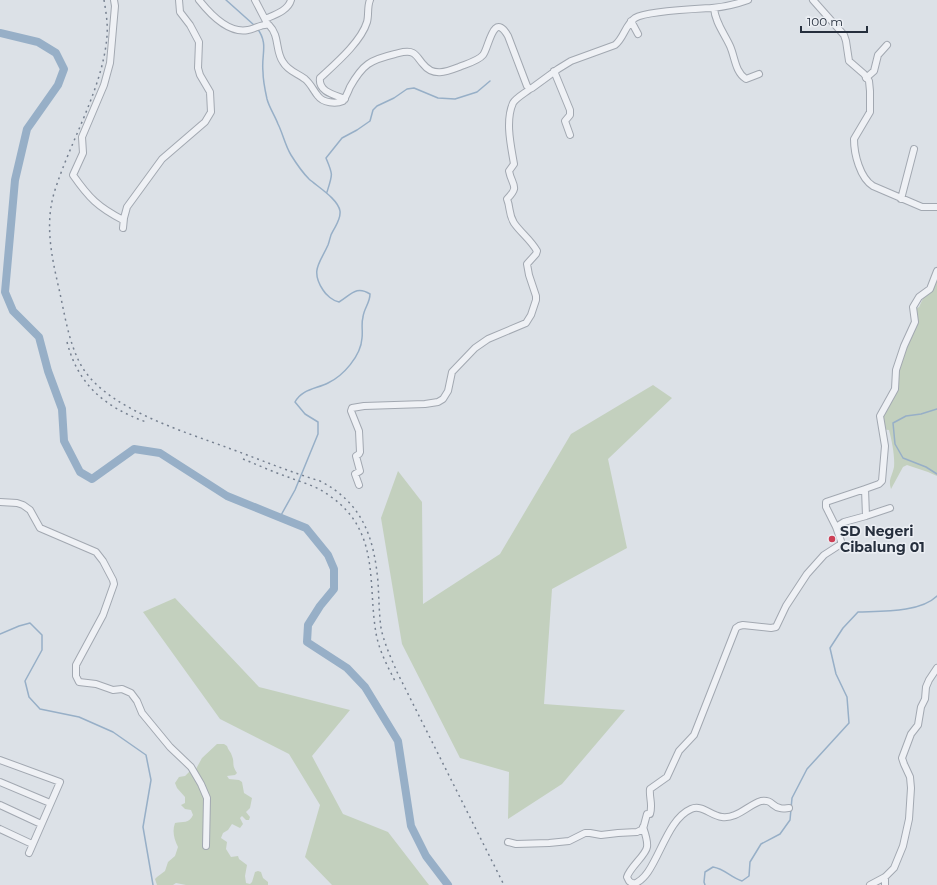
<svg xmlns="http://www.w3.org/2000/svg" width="937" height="885" viewBox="0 0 937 885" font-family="Montserrat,sans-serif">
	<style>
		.green { fill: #c3d0be }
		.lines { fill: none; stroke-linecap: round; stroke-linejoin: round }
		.stream { stroke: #97afc7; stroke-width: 1.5 }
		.river { stroke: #97afc7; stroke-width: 8 }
		.minor-casing { stroke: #a2a8b1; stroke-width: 8 }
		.minor { stroke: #eff1f5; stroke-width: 6 }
		.rail { stroke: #768090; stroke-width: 1.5; stroke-dasharray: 2 4; stroke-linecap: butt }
		.poi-dot { fill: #cd4056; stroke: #eceff4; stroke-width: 1.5 }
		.labels { text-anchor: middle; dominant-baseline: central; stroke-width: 3; stroke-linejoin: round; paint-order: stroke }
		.poi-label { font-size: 14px; font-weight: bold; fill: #262f3d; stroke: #eceff4; text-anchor: start }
	</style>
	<rect width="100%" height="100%" fill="#dce1e7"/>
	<path class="green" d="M937,269v207l-9,-4 -21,-7 -4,2 -12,22c-3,-10 1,-12 3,-22 1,-10 -2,-26 -5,-37l-9,-1v-16l9,-15 28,-90 2,-1z
		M653,385l19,13 -64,61 19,89 -75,41 -8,115 81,6 -63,74 -54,35 1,-47 -49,-14 -58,-114 -21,-126 17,-47 24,31 1,102 77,-50 71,-120z
		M175,598l84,89 91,23 -38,46 31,58 45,18 41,53h-97l-27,-28 15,-52 -31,-51 -69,-35 -77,-107z
		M217,744h7l3,2c1,4 4,6 5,10 3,7 -1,8 5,17l-2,2 -8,1 2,3 10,1 3,2 2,11 8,5 -2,10 -4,4 4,5 -1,3h-3l-4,-4 -2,2 3,6 -3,4 -8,-4 -4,6 -5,3 -2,5 6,4 -1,7 5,8 7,-1 1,3 8,6 -2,11 1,7 4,1 2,-2 3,-10 3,-1 3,1 2,6 5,4v3h-82l-10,-2 -3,2h-16l-2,-6 2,-2 8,-6 3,-9 7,-6 3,-9c-4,-8 -6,-16 -3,-24 8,-2 14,1 18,-8l-2,-5 -6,-1 -4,-4 4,-2v-6l-8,-9 -2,-5 4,-6 6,-1 5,-5 6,-2 6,-11z"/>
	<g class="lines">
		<path class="stream" d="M226,0l28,25
			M257,28c12,16 4,26 6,44 0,8 2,18 4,27 2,8 8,17 11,25 5,10 7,21 13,31 5,8 11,17 18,24 9,8 29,20 31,32 1,8 -4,14 -7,20 -3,4 -3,9 -5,14 -8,18 -18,25 -5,45 3,5 10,11 16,12 12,-7 17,-17 31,-8 0,9 -6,14 -7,23 -2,7 0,14 -1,21 -1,18 -19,38 -34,45 -12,6 -26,6 -33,19l10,12 13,8v12l-23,56 -15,27
			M327,192c6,-19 6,-17 -1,-34l16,-20 15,-8 13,-9 3,-11 4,-4 17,-8 13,-9 7,-1 24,10 17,1 22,-7 13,-11
			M937,409l-16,5 -15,2 -13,7 2,21 8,14 23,9 11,7
			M0,634l19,-8 11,-3 12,12v15l-17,31 4,16 11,12 39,8 34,15 33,23 5,25 -8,47 10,58
			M705,885l-1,-3 1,-10 8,-5c12,2 17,10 29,14l7,-5 1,-14 11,-18 19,-10 10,-14 2,-22 15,-29 42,-46 -2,-26 -11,-23 -6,-26 13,-20 15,-16c22,-1 62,1 79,-16"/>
		<path class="river" d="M0,33l38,9 18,11 8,16 -6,16 -31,44 -12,51 -10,112 8,19 26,26 9,34 14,38 2,32 16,31 12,7 42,-30 26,4 67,43 79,32 22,27 6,14v20l-14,17 -12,19 -1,17 40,26 18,19 33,54 13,85 15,30 22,29"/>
		<defs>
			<path id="minor" d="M114,0l1,6 -5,57 -6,22 -22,52 1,16 -10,22c16,23 25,32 50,45
				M199,0c11,14 29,34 49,30 7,-1 15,-7 21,-5 11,11 6,26 14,37 5,9 14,11 22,17 6,5 8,11 13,17 5,7 18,8 25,5 3,-4 5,-9 7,-14 13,-23 20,-27 45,-33 5,-1 12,-4 18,-1 4,2 7,8 10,11 10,13 23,8 36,3 7,-3 19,-6 24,-12 6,-7 10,-45 25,-19l19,50 3,3 2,-1 26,-19 13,-8 44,-16c9,-7 10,-20 20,-27 12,-7 61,-9 77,-10 12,-1 25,-4 36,-8
				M255,0l12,23
				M813,0l31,35 2,6 3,20 15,13 5,7 1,10v21l-16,27c0,15 6,39 19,47l49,21h15
				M714,8c1,14 10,25 16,38 5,11 5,26 16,33l13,-5
				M265,19c9,-4 23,-8 26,-19
				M631,21l7,13
				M554,71l16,39v5l-5,6 5,14
				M866,78l8,-7 4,-16 9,-10
				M345,99c-10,-4 -27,-7 -25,-21 15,-14 41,-36 47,-56 2,-7 0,-15 3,-22
				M901,199l13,-50
				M123,228l1,-10 3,-11 35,-48 43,-37 6,-10 -1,-20 -10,-17 -2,-7 1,-26 -9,-17 -10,-13 -1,-12
				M359,485l-4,-11 5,-3 -4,-15 3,-2 1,-2 -1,-21 -8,-20 1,-3 12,-2 61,-2 13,-2 5,-3 5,-8 4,-19 23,-24 13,-9 38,-16 5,-8 5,-15v-4l-7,-21 -2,-11 9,-10 1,-3c-6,-11 -16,-18 -23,-28 -6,-10 -3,-14 -7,-24 13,-13 5,-13 2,-28l5,-7c-3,-18 -9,-43 -1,-61 3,-5 12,-10 17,-14
				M0,502l17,1 6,2 7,5 10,18 56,24 7,9 10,19 1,4 -11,31 -27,50v11l3,6 17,2 17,6 9,-1 9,4 6,8 5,12 28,34 21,20 10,17 6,14 -1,48
				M866,516l24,-8
				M836,527l-10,-20v-5l39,-13
				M0,760l60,22 -31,71
				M0,782l50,21
				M0,805l41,19
				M643,827c2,6 5,14 4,20 -1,8 -17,20 -20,30l2,4 4,3c24,-6 30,-63 58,-75 11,-5 20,7 31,8 15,2 26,-12 39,-16 11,-2 11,6 19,7 3,1 7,0 9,0
				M0,829l32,15
				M508,842l8,2 33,-1 20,-2 16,-8h5l11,2 17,-2 19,-1 6,-3 4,-15h3c3,-10 -1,-16 0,-25l17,-12 12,-26 15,-16 42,-107 3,-2 4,-1 28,3 5,-1 10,-21 21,-32 17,-19 17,-11v-3l-5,-14 8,-5 22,-6 -1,-27 14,-5 3,-3 3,-35 -5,-30 15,-27 1,-19 8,-24 11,-24 -2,-15 6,-10 11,-8 7,-18
				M885,877v8
				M870,885l15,-8 9,-9 9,-22 6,-27 2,-31 -1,-11 -6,-13 -2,-6 9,-24 7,-9 3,-18 4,-8 1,-12 3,-7 8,-12"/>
		</defs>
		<use href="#minor" class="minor-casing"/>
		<use href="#minor" class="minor"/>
		<path class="rail" d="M104,0c2,12 4,24 3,36 -4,51 -35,102 -51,151 -12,34 -5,67 3,102 6,26 10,58 25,81 28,41 102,62 147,79 30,11 59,23 89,32 43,22 54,57 58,101 1,16 1,31 3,46 3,15 10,30 16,44l107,213
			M67,342c11,43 38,65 79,80
			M243,459c15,6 30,13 45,18 10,4 21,7 31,12 7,4 14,9 20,14 40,35 29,84 37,130 3,18 12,34 20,50"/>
	</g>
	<circle class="poi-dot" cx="832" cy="539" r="4"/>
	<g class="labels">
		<g class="poi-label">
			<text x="840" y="531">SD Negeri<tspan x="840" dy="16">Cibalung 01</tspan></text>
		</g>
	</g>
	<path d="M801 26v6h66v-6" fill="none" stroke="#262f3d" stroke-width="2"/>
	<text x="807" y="26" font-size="12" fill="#262f3d" stroke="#eceff4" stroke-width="3" paint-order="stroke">100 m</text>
</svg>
